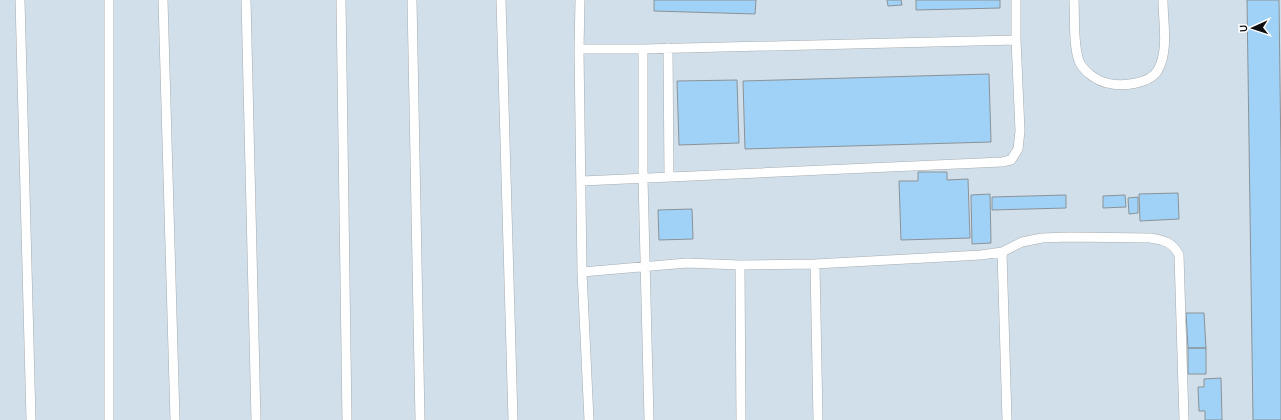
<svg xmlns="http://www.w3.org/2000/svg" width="1281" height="420" viewBox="0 0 1281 420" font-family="Karla,sans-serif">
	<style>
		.built { fill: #d1dfea }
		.building { fill: #a0d2f7; stroke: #8b9297 }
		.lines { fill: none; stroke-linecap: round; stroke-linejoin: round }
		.lane-casing { stroke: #a5acb1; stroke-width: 10 }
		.lane { stroke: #fff; stroke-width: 9 }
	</style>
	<rect width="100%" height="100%" fill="#e3eaef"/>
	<path class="built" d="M0,0h1281v420h-1281z"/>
	<path class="building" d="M654,0h102l-1,14 -101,-3z
		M887,0h14l1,5 -14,1z
		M916,0h84v8l-84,2z
		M1247,0h32l2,163v257h-28z
		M989,74l2,68 -246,7 -2,-68z
		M737,80l2,63 -60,2 -2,-64z
		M918,172h29v8l21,-1 2,59 -69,2 -2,-59h19z
		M1178,193l1,26 -39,2 -1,-27z
		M990,194l1,49 -19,1 -1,-49z
		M1066,195v13l-74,2v-13z
		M1125,195l1,12 -23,1v-12z
		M1138,197v16l-9,1 -1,-16z
		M692,209l1,30 -34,1 -1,-30z
		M1186,313h18l2,35h-18z
		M1188,348h18v26h-18z
		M1221,378l1,42h-17v-9h-6l-1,-24h6v-8z"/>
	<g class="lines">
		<defs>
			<path id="lane" d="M20,0l11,420
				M163,0l12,420
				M246,0l10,420
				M341,0l6,420
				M412,0l8,420
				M501,0l12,420
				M580,0l-1,49 3,223 7,148
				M1016,0v40
				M1074,0c1,18 -1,44 5,61 4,10 18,20 28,22 15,4 43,1 51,-13 11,-20 5,-48 5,-70
				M668,48l1,129
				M579,49h64l373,-9 4,91 -2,18 -7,11 -9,2 -420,19
				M643,49v129l6,242
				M1002,252l5,168
				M815,264l3,156
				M740,265l1,155
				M582,272l105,-9 53,2 75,-1 166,-9 21,-3 20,-10 20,-4 27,-1 81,1c13,2 23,4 29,17l5,165
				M109,420v-420"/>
		</defs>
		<use href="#lane" class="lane-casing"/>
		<use href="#lane" class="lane"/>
	</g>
	<g transform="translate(1253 28) rotate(267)" stroke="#ffffff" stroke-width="3" paint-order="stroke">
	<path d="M0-3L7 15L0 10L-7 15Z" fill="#0d0f11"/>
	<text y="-6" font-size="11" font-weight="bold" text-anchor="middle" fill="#0d0f11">U</text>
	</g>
</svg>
